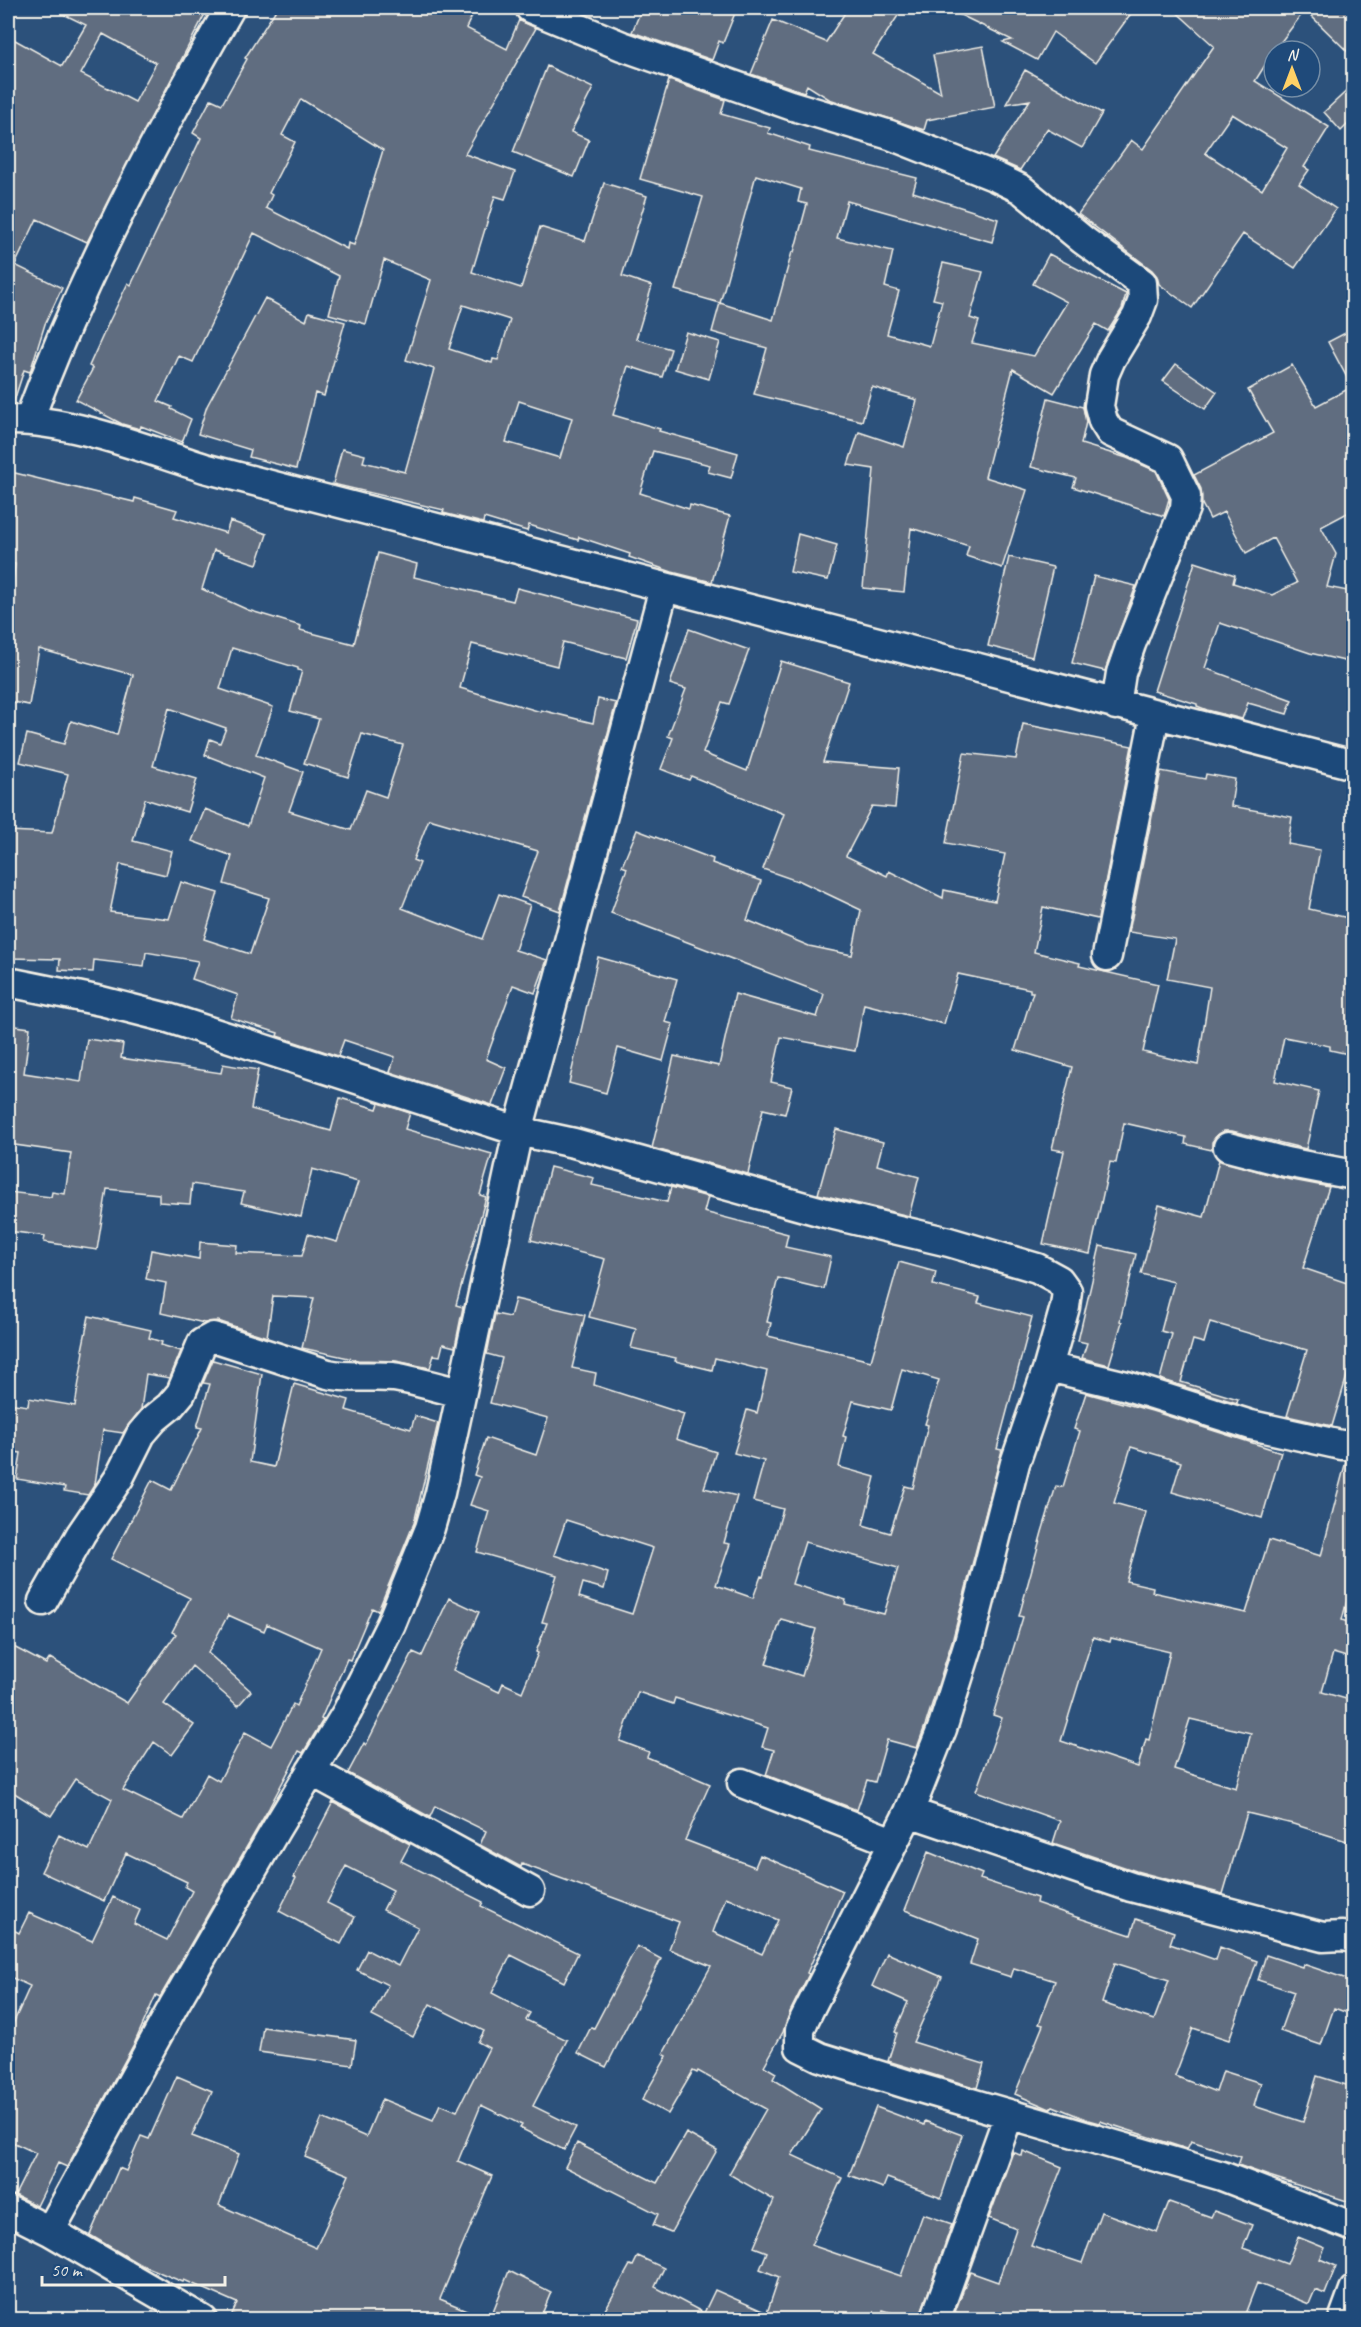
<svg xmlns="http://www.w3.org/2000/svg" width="1361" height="2327" viewBox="0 0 1361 2327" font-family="Caveat,sans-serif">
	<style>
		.building { fill: #606d80; stroke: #f4f1e8; stroke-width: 1.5; fill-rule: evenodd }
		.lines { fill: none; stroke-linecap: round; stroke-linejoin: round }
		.minor-casing { stroke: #f4f1e8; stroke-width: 33 }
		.minor { stroke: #1f4a7a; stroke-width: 28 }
	</style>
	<rect width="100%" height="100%" fill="#2c517b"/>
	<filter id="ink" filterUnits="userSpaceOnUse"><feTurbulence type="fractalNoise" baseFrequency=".0167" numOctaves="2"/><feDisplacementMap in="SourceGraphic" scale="12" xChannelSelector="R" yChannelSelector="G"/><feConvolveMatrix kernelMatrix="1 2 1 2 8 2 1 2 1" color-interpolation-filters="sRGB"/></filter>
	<g filter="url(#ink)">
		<path class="building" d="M51,8h157l-121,234 -50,-23 -22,46 47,23 -17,36 -15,48 -6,-2 -11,34h-5v-368l54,30 24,-41zM103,34l53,29 -21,39 -54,-28z
			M277,8h199l-10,20 41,21 12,-29 17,8 -71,126 50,18 -10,27 -10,-3 -23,76 49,16 19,-61 45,14 19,-58 43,13 -25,80 30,10 -16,53 35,10 -9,28 -34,-11 -15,49 47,14 -1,2 79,22 -7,25 -23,-6 2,-7 -57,-14 -13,42 49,16 1,-4 40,11 -18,66 -40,-10 -43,-15 1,-3 -51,-17 -1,3 -49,-15 -2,6 -43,-13 -1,5 -40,-10 1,-3 -111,-26 9,-35 23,6 -2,7 42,10 29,-103 -28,-9 25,-80 -47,-20 -18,64 -37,-10 10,-38 -85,-43 -61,129 -14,-6 -21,45 14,6 -1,2 20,10 -9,23 -41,-16 -1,3 -18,-5 -46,-24 17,-32 -4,-2 20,-44 19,-39 3,2 70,-147 -8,-5 18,-34 11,5 25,-45 -2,-1zM301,99l82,51 -29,95 -6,-2 -1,6 -81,-41 6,-13 -3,-2 26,-51 -13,-7zM463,305l47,15 -12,40 -5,-1 -1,4 -43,-14zM519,401l53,17 -12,40 -54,-16z
			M642,8h95l-14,35 -4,-2 -7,19 -80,-28z
			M848,8h55l-30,46 68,39 -8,-38 50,-9 12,61 -68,13 -3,10 -95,-31 -22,-14 -3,7 -53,-18 22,-54 53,22z
			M946,8h189l-40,55 -42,-31 -16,28 -34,-18 9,-2z
			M1172,8h181v49l-48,-47 -31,41 -19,30 74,46 -25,40 5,3 -10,14 37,25 -41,59 -52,-34 -51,74 -33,-24 -2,-8 -5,-6 -74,-56 53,-74 12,9 71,-103zM1232,114l55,34 -25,42 -57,-37z
			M547,66l46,22 -22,44 18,8 -15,37 -61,-25z
			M1025,70l77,43 -20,35 -35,-19 -27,41 -27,-12 37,-58 -24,4z
			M669,80l56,20 -4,14 49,14 -2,5 42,14 -1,4 108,27 -4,14 85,27 -6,23 -145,-41 -10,37 56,13 -8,36 14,4 -12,43 43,12 12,-45 -9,-2 10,-36 40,9 -13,46 9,3 -7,22 62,13 33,-54 -34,-18 16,-30 77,40 -4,15 -14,22 -12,-7 -42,69 -41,-24 -28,108 42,13 -25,78 -36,-12 3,-10 -58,-18 -7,64 -41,-4 11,-119 -26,-4 11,-33 45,15 13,-47 -45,-13 -10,34 -108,-27 13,-46 -55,-16 8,-29 -45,-13 28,-93 -63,-18zM756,175l45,14 -3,13 9,2 -13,48h-2l-19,68 -53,-17z
			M1353,85v34l-12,12 -17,-19z
			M265,298l41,23 3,-9 36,10 -21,74 -9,-3 -19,76 -47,-12 2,-7 -53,-16 9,-28z
			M1353,329v181l-32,17 15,27 -9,33 26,5v71l-43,-10 -90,-30 -15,45 87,32 -5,14 -39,-11 -6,16 -35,-9 -10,-4v-2l-43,-13 41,-129 40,13 -2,8 39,12 25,-12 -24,-45 -27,15 -22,-41 -14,7 -8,-15 -1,-15 -7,-14 79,-42 -25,-43 44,-25 24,41 36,-19 -24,-45z
			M686,332l34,10 -11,37 -34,-10z
			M1176,364l41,28 -12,17 -42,-28z
			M1048,398l35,9 3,15 -5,22 46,14 29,13 13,28 -5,17 -91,-29 3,-9 -45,-11z
			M11,472l123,30 1,-4 42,12 -3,7 52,16 4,-12 37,13 -10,30 -43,-14 -12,39 46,21 53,16 -1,4 54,14 24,-91 39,11 -3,13 99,24 4,-13 120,31 -11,39 -63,-16 -6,24 -85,-22 -12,44 81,24v-2l52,13 5,-24 18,4 -56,208 -39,-14 17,-46 -109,-32 -16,41 7,3 -18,45 80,31 17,-45 31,11 -15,45 32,10 -12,33 -22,-8 -27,74 20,9 -14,37 -102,-33 5,-15 -51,-17 -6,16 -61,-20 1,-3 -47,-15 7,-23 -46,-16 6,-18 -52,-9 -2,14 -50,-6 -1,12 -34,-2 1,-11 -52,-1v-127l44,2 16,-59 -48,-12 7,-28 37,10 7,-23 46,14 16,-60 -94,-26 -10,56 -21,-4v-77l7,-60 -7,-2v-76zM232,648l66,20v2l4,1 -12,40 29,8 -15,44 44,14 14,-43 41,11 -17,52 -20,-7 -15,40 -62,-19 14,-39 -47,-17 17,-48 -53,-18zM169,708l57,20 -6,15 -10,-4 -5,16 59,23 -16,48 -43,-17 -13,32 40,15 -8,28 45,14 -19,56 -46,-15 14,-46 -37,-11 -12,37 -59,-7 10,-48 46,11 6,-24 -39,-10 12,-42 42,13 10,-33 -44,-13z
			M798,534l39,11 -9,35 -38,-8z
			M1009,557l44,10 -21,90 -44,-11z
			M1094,576l42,10 -31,85 -33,-8z
			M689,629l60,21 -20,54 -7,-2 -19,51 44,18 34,-110 68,21 -26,80 76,6 -4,40 -23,-2 -26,50 41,20 2,-5 54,27 1,-8 51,11 10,-47 -59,-11 18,-90 52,6 7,-35 109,22 -34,173 -55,-12 -9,45 46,11 -1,3 79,18 -15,68 55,13 12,-78 -43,-8 8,-40 -46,-7 32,-161 44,8 1,-5 29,5 -4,27 61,11 -4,27 32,6 -11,59 44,10v136l-23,-5v-4l-46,-9 -9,44 44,10 -13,58 -74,-18h-8l-7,4 -5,7v8l-27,-6 1,-7 -62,-14 -8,40 -6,-1 -20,92 -47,-10 21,-93 -12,-2 20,-82 -57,-17 18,-58h-3v-3l-72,-15 -14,50 -80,-20 -9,47 -74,-14 -10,45 21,5 -7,27 -22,-5 -15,65 -96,-26 22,-92 45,10 16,-72 82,23 7,-23 -213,-81 16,-45 -5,-2 15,-36 76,29 -1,4 49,18 -14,39 62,26 43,9 9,-45 -63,-30 -1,1 -34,-12 21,-55 -93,-38 -2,4 -28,-11 12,-31 -5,-2 18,-47 -16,-5z
			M598,957l79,22 -12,43 8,2 -10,37 -45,-13 -12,45 -37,-10z
			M8,1025l22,3 -6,45 57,9 6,-43 36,5 -2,14 100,15 2,-9 35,6 -7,39 80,22 9,-33 37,11 2,-6 31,10 -5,16 87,25 -12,41 6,2 -30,108 7,2 -8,40 -12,-3 -3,12 -6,-1 -4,13 -34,-7 -38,-1 -56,-12 12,-50 -41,-2 -6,41 -49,-16 -14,2 -43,-10 5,-30 -20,-4 5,-29 48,9 1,-17 37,3 -1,8 66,3 6,-22 29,8 21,-60 -46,-13 -11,48 -60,-14 3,-11 -52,-8 -2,20 -31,-2v-8l-52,-5 -10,61 -53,-8 1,-6 -37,-5v-39l43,5 1,-5 13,2 6,-41 -63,-9z
			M836,1129l47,13 -6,23 42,12 -10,39 -91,-22z
			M1219,1160l63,18 47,9 -26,81 50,17v71l-21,70 -45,-10 20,-66 -97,-28 -6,21 -11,-3 -12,42 57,17 -1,4 -77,-24 12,-45 -11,-3 13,-49 -33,-8 18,-69 45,12z
			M550,1167l44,11 -2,7 75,17 4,-15 37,10 -4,15 84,22 -3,13 46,10 -7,32 -46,-11 -11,44 4,1 -3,13 103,25 28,-99 37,10 -3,13 47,12 -2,6 54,14 -35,132 5,1 -49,188 -27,85 -9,25 -30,-8 -12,42 -8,-2 -10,30 -91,-35 8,-25 -12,-3 6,-19 -93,-30 -2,6 -35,-12 -18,49 29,11 -2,5 63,27 -25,56 70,27 5,-12 83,36 -36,82 2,1 -19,38 -7,20 -19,34 12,7 -3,6 48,30 -29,46 50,23 -31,67 90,31 22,-62 29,10 -33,95h-7l-29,-9 -2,9h-281l30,-54 3,1 5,-10 26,12 -9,19 49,26 11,-23 52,23 12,-36 -19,-8 7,-17 -13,-5 20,-47 -45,-26 37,-65 -68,-38 -1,2 -4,-2 -25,43 -26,-14 25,-44 -4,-2 48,-88 -42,-17 10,-27 -157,-58 -1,3 -41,-22 6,-14 -51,-25 -5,11 -82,-44 16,-30 2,2 47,-93 9,4 27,-58 30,14 -26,58 46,22 4,-9 19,9 16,-39 -2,-1 11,-29 -5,-1 15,-47 -80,-23 12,-41 -19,-6 10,-28 -6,-2 12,-37 50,17 12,-37 -58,-15 12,-45 -15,-4 8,-40 15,3 5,-18 70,16 -13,53 24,5 -2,12 90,29 -8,25 40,13 -12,36 33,8 -13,47 6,1 -14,41 37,13 8,-22 2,1 20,-68 -30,-8 11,-40 -30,-8 13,-43 10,3 10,-42 -52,-13 -3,12 -37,-9 1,-3 -45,-10 5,-19 -47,-12 16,-58 -74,-19zM902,1369l37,11 -14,44 3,1 -15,63 -8,-2 -15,47 -27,-8 12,-48 -36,-10 7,-30 -3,-1 10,-35 38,9zM566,1520l87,28 -21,66 -53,-17 4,-14 21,6 4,-16 -54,-18zM805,1542l93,26 -14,46 -39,-10 1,-4 -54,-16zM781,1619l35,10 -14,47 -36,-12zM726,1897l52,23 -16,34 -49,-22z
			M1100,1246l36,8 -16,67 2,1 -13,43 -27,-7 5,-15 -9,-2z
			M89,1316l62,14 -2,8 13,4 -1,3 20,6 -11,27 -24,-4 -5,35 -18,24 -20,-3 -8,54 -7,11 -24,-4 1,-4 -48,-8 4,-26 -13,-2v-48l20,3 1,-8 46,8 9,-55 -2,-1z
			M213,1360l49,14 -12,88 24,5 20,-83 55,16 -3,10 65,19 4,-13 23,7 -24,100 -36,88 -6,-3 -22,52 -3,-1 -26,60 2,1 -20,33 -4,-2 -30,57 -109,189 -4,-2 -21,47 -68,125 -9,-4 -21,43 -22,-11 21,-42 -28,-13v-105l22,-49 -22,-10v-49l11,6 10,-20 63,28 21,-44 27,13 -6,14 33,16 25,-49 -7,-4 2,-5 -61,-29 -22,48 -63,-29 18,-37 30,15 23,-51 -37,-20 -24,37 -43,-27v-145l38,20 4,-6 77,45 49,-69 -4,-2 18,-34 -79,-39 41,-79 19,10 31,-62 -5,-1 13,-43 -7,-1zM228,1615l36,16 3,-7 54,24 -25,58 -3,-2 -22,42 -26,-14 -26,49 -12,-7 -24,45 -60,-29 31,-48 18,13 22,-30 -30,-21 28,-38 46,40 13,-15 -43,-38z
			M1086,1393l66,18 129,41 -19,66 -90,-26 9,-30 -50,-15 -17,56 32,9 -20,69 27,6 -1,5 94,21 23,-73 52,16 25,-95h7v116l-11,43 11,4v35l-20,-6 -11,39 31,9v142l-60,-19 -46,-11 -24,81 -87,-23 -83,-28 7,-22 -84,-30 26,-73 -9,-3 30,-98 -4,-1 23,-84 14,-46 7,1 17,-56 -6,-2zM1093,1637l17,5 1,-4 59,14 -21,88 -3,-1 -8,28 -77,-26zM1190,1719l61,14 -15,55 -62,-19z
			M333,1802l77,42 -9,17 82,41 -2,4 97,47 -14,29 -53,-27 -19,38 38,20 -4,7 41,20 -34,66 43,21 -12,23 -44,-22 2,-3 -41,-20 -23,56 34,15 -52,123 48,20h-245l-11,-5 5,-11 -53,-23 -1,2 -44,-18 -49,-29 29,-67 7,3 15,-35 8,3 28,-63 35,15 -20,45 47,18 -20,51 97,43 33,-73 -44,-18 17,-39 44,19 16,-38 51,21 7,-16 17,7 32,-63 -11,-6 6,-11 -54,-27 -17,33 -41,-21 16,-31 -31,-15 10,-20 31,16 20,-39 -35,-17 10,-20 -47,-24 -19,37 28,14 -14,27 -62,-33 17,-33 -2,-1z
			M928,1852l54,22 -2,5 57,19 -1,5 40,14 55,18 5,-16 38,13 -4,12 46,16 4,-13 37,14 -28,79 -36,-12 -18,48 41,16 7,-21 38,12 -7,23 49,16 14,-46 36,11v116l-87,-28 -28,-10 3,-8 -50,-16 -4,8 -87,-28 -1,2 -11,-3 -35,-14 -3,3 -35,-15 28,-69 -4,-1 16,-43 -41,-13 -3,9 -41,-13 8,-25 -73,-29zM1115,1963l54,17 -15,40 -52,-17z
			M637,1946l24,13 -55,108 -28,-14 13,-26 3,1z
			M887,1953l55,24 -29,65 71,22 -7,24 -89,-27 9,-28 -2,-1 13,-30 -36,-16z
			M1266,1955l36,12 1,-3 50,17v34l-19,-7 -13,37 -41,-14 14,-39 -36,-12z
			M263,2027l93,13 -4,25 -93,-13z
			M876,2107l48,18 1,-4 37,14 -21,63 -54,-20 -4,10 -34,-13z
			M686,2133l31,17 -46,82 -18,-7 5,-11 -93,-47 12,-24 80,40z
			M1023,2151l39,16 -31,79 51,17 19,-51 56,20 12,-30 42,15 3,-6 38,14 -9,23 44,16 11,-27 27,11 -5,11 16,7 -11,28 -10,-4 -6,14 -52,-21 -14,36h-267l-21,-7 15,-40 28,10 18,-53 -27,-11 24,-66 9,4z
			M509,2271l42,21 -11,27h-50z"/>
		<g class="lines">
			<defs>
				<path id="minor" d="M530,8l92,38 168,59 100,30 106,42 25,12 62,51 59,43 1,17 -6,16 -26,43 -7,16 -5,31 4,15 7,11 58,27 18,37 -1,12 -54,136 -10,29 -5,32
					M8,420c63,-1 139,30 200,49l1146,296
					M29,420c53,-143 125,-280 201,-412
					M1107,956l48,-241
					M8,982l93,19 67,17 350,113 56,12 252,70 123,29 88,26 22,12 8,11 -2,16 -17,60 -33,96 -46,180 -27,86 -33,83 -104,206 -5,12v17l20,10 96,30 306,89 132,51
					M1228,1147l58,15 68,13
					M1048,1367l79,19 124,39 90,20h13
					M43,1601l38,-67 38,-56 22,-44 13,-15 16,-13 11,-13 21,-50 11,-6 115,37c22,5 42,1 65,3 22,3 45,11 68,16
					M311,1771l219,120
					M742,1783l151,59
					M909,1812l222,75 192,50 19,-1 12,2
					M8,2210l42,21 153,89
					M50,2231l124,-226 102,-176 71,-117 44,-88 39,-96 10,-35 78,-362 146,-543
					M935,2320l74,-206
					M1343,2320l11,-30"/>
			</defs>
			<use href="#minor" class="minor-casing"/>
			<use href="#minor" class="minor"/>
		</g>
	</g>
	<rect width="1361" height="2327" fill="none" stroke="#1f4a7a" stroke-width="30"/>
	<rect x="15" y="15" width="1331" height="2297" fill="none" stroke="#f4f1e8" stroke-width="2" filter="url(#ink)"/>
	<g transform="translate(1292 69)"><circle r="28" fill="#1f4a7a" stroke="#748da6" stroke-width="1.5"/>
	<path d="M0-4.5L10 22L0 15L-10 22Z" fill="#ffd166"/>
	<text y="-9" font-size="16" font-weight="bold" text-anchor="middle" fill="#f4f1e8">N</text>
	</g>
	<path d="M42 2276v9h183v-9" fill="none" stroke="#f4f1e8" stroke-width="3"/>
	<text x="51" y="2276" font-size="18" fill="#f4f1e8" stroke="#1f4a7a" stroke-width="4.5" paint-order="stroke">50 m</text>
</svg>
